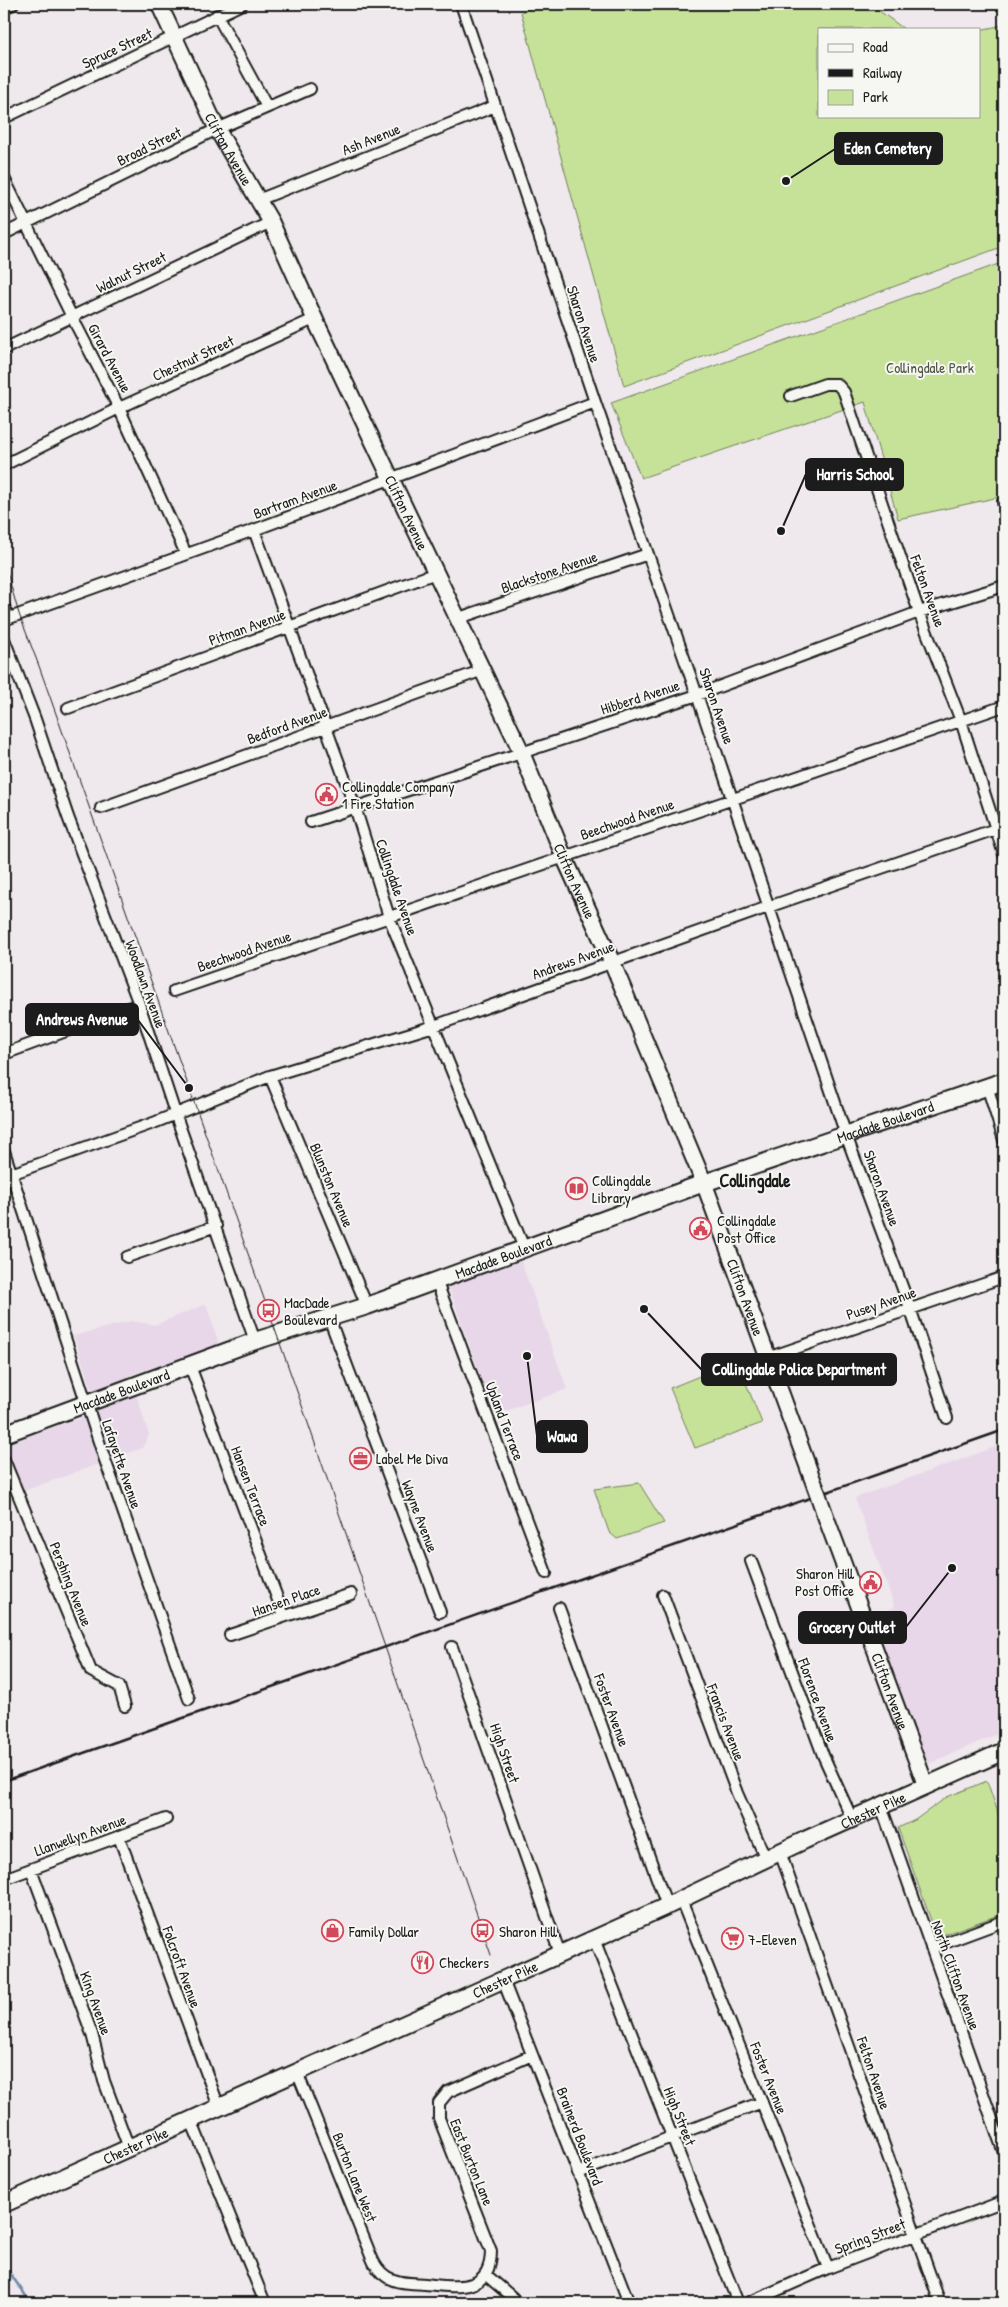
<svg xmlns="http://www.w3.org/2000/svg" width="1008" height="2307" viewBox="0 0 1008 2307" font-family="'Patrick Hand',sans-serif">
	<style>
		.built { fill: #e7d7e8 }
		.green { fill: #c6e299; stroke: #717f5a }
		.lines { fill: none; stroke-linecap: round; stroke-linejoin: round }
		.stream { stroke: #6c89a4; stroke-width: 2.5 }
		.street-casing { stroke: #1c1c1c; stroke-width: 14 }
		.secondary-casing { stroke: #1c1c1c; stroke-width: 19 }
		.primary-casing { stroke: #1c1c1c; stroke-width: 20 }
		.street { stroke: #f6f6f2; stroke-width: 10 }
		.secondary { stroke: #f6f6f2; stroke-width: 15 }
		.primary { stroke: #f6f6f2; stroke-width: 16 }
		.tram { stroke: #1c1c1c; stroke-width: 1 }
		.rail { stroke: #1c1c1c; stroke-width: 2.5 }
		.secondary-bridge-casing { stroke: #1c1c1c; stroke-width: 19; stroke-linecap: butt }
		.secondary-bridge { stroke: #f6f6f2; stroke-width: 15 }
		.labels { text-anchor: middle; dominant-baseline: central; stroke-width: 4; stroke-linejoin: round; paint-order: stroke }
		.street-label { font-size: 15px; fill: #1c1c1c; stroke: #f6f6f2 }
		.park-label { font-size: 15px; fill: #4f5742; stroke: #f6f6f2 }
		.poi-label { font-size: 15px; fill: #1c1c1c; stroke: #f6f6f2; text-anchor: start }
		.quarter-label { font-size: 18px; font-weight: bold; fill: #1c1c1c; stroke: #f6f6f2 }
		.leader { fill: none; stroke: #1c1c1c; stroke-width: 2 }
		.callout-dot { fill: #1c1c1c; stroke: #f6f6f2; stroke-width: 2 }
		.callout { fill: #1c1c1c; stroke: #1c1c1c; stroke-width: 2 }
		.callout-label { font-size: 16px; text-anchor: middle; font-weight: bold; fill: #fff }
	</style>
	<rect width="100%" height="100%" fill="#efe8ed"/>
	<filter id="ink" filterUnits="userSpaceOnUse"><feTurbulence type="fractalNoise" baseFrequency=".02" numOctaves="2"/><feDisplacementMap in="SourceGraphic" scale="10" xChannelSelector="R" yChannelSelector="G"/><feConvolveMatrix kernelMatrix="1 2 1 2 8 2 1 2 1" color-interpolation-filters="sRGB"/></filter>
	<g filter="url(#ink)">
		<path class="built" d="M520,1259l47,130 -73,26 -46,-131z
			M206,1304l13,41 -89,30 19,60 -7,13 -138,50v-54l95,-32 -25,-76 57,-15 24,4z
			M1004,1444v287l-76,33 -26,-60 -30,-88 23,-9 -40,-109z"/>
		<path class="green" d="M539,4h331l34,25h-85v87h160v-86l25,-5v221l-380,140 -103,-374z
			M1004,262v234l-106,23 -33,-117 -224,76 -30,-75z
			M737,1361l25,62 -67,25 -25,-60z
			M639,1483l25,40 -47,16 -8,-7 -15,-43z
			M987,1781l17,49v83l-67,24 -39,-109 17,-8 32,-23z"/>
		<g class="lines">
			<path class="stream" d="M982,4l22,2
				M4,2265l27,38"/>
			<defs>
				<path id="street" d="M461,4l134,398 102,293 149,440 64,173 37,110
					M4,8l9,-4
					M217,15l50,92
					M4,118l238,-114
					M4,178l68,139 47,91 67,146
					M258,200l237,-94
					M4,234l213,-105 93,-40
					M4,349l267,-127
					M791,396l34,-12h12l7,8 75,220 42,109 43,133
					M4,465l115,-57 195,-89
					M1003,502l1,5
					M254,530l101,277 34,110 135,331
					M4,607l5,11
					M459,618l189,-64
					M4,620l250,-90 341,-128
					M4,639l31,80 33,98 71,187 36,109 80,228
					M68,708l368,-135
					M101,808l382,-138
					M311,822l386,-127 222,-83 85,-26
					M174,991l830,-285
					M4,1054l135,-50
					M270,1076l97,230
					M987,1086l17,54
					M4,1151l100,306 85,242
					M11,1174l145,-52 114,-46 164,-50 334,-119 236,-81
					M127,1257l89,-31
					M436,1280l110,293
					M329,1318l111,294
					M767,1358l237,-81
					M190,1366l94,250
					M4,1460l87,211 28,15 6,20
					M751,1561l72,194 29,64
					M663,1595l74,198 29,66
					M559,1608l108,298
					M230,1635l121,-41
					M452,1647l108,307
					M881,1806l123,347
					M119,1837l100,270
					M780,1852l160,451
					M31,1869l61,165 12,47 25,67
					M4,1879l162,-60
					M681,1900l147,368
					M594,1939l144,364
					M931,1948l73,-27
					M503,1980l126,323
					M297,2072l74,184c3,8 8,16 16,21 11,7 26,6 38,7 30,3 66,10 66,-33l-52,-133v-15l9,-11 84,-37
					M191,2120l74,183
					M578,2173l184,-71
					M485,2274l28,24
					M748,2303l80,-35 176,-67"/>
				<g id="secondary">
					<path id="s1" d="M159,4l58,125 54,93 47,104 203,425 43,106 48,105 92,221 111,303"/>
					<path id="s2" d="M824,1512l102,274"/>
				</g>
				<g id="primary">
					<path id="s3" d="M4,1434l251,-93 112,-35 337,-123 300,-102"/>
					<path id="s4" d="M4,2204l663,-298 138,-66 199,-89"/>
				</g>
			</defs>
			<use href="#street" class="street-casing"/>
			<use href="#secondary" class="secondary-casing"/>
			<use href="#primary" class="primary-casing"/>
			<use href="#street" class="street"/>
			<use href="#secondary" class="secondary"/>
			<use href="#primary" class="primary"/>
			<path class="tram" d="M4,562l15,52 20,52 260,731 192,558"/>
			<path class="rail" d="M4,1781l1000,-351"/>
			<defs>
				<path id="secondary-bridge" d="M815,1486l9,26"/>
			</defs>
			<use href="#secondary-bridge" class="secondary-bridge-casing"/>
			<use href="#secondary-bridge" class="secondary-bridge"/>
		</g>
	</g>
	<defs>
		<symbol id="civic-ring" viewBox="-11 -11 22 22"><circle r="9.5" fill="#f6f6f2" stroke="#d1495b" stroke-width="1.5"/><path d="M-.6-6.5H3V-4.5H.6V-3L4-1V1h2V6H-6V1h2V-1L-.6-3ZM-1.2 2.5V6h2.4V2.5Z" fill="#d1495b"/></symbol>
		<symbol id="library-ring" viewBox="-11 -11 22 22"><circle r="9.5" fill="#f6f6f2" stroke="#d1495b" stroke-width="1.5"/><path d="M-6-4Q-3-5.5-.7-3.5V5Q-3 3-6 4ZM6-4Q3-5.5 .7-3.5V5Q3 3 6 4Z" fill="#d1495b"/></symbol>
		<symbol id="bus-ring" viewBox="-11 -11 22 22"><circle r="9.5" fill="#f6f6f2" stroke="#d1495b" stroke-width="1.5"/><path d="M-5-6H5V4H4V6H2V4H-2V6H-4V4H-5ZM-3.5-4V0h7V-4ZM-3.5 1.2v1.5H-2V1.2ZM2 1.2v1.5H3.5V1.2Z" fill="#d1495b"/></symbol>
		<symbol id="office-ring" viewBox="-11 -11 22 22"><circle r="9.5" fill="#f6f6f2" stroke="#d1495b" stroke-width="1.5"/><path d="M-6-3h4V-5.5h4V-3h4V5H-6ZM-1-4.5V-3h2v-1.5ZM-6 0V1H6V0Z" fill="#d1495b"/></symbol>
		<symbol id="shop-ring" viewBox="-11 -11 22 22"><circle r="9.5" fill="#f6f6f2" stroke="#d1495b" stroke-width="1.5"/><path d="M-5-2.5h2.3a2.7 3.5 0 0 1 5.4 0H5L5.5 6h-11ZM-1.5-2.5h3a1.5 2.3 0 0 0-3 0Z" fill="#d1495b"/></symbol>
		<symbol id="supermarket-ring" viewBox="-11 -11 22 22"><circle r="9.5" fill="#f6f6f2" stroke="#d1495b" stroke-width="1.5"/><path d="M-6-5.5h2.5l.6 2H6L4.5 2H-2.5L-4.4-4H-6ZM-1.5 3.2a1.3 1.3 0 1 0 .1 0ZM3 3.2a1.3 1.3 0 1 0 .1 0Z" fill="#d1495b"/></symbol>
		<symbol id="restaurant-ring" viewBox="-11 -11 22 22"><circle r="9.5" fill="#f6f6f2" stroke="#d1495b" stroke-width="1.5"/><path d="M-5-6h1v4h1v-4h1v4h1v-4h1v5L-1.5 .5V6h-2V.5L-5-1ZM5-6V6H3V1.5H1.5Q1.5-4 5-6Z" fill="#d1495b"/></symbol>
	</defs>
	<g fill-rule="evenodd">
		<use href="#civic-ring" x="314" y="782" width="25" height="25"/>
		<use href="#library-ring" x="564" y="1176" width="25" height="25"/>
		<use href="#civic-ring" x="688" y="1216" width="25" height="25"/>
		<use href="#bus-ring" x="256" y="1298" width="25" height="25"/>
		<use href="#office-ring" x="348" y="1446" width="25" height="25"/>
		<use href="#civic-ring" x="858" y="1570" width="25" height="25"/>
		<use href="#shop-ring" x="320" y="1918" width="25" height="25"/>
		<use href="#bus-ring" x="470" y="1918" width="25" height="25"/>
		<use href="#supermarket-ring" x="720" y="1926" width="25" height="25"/>
		<use href="#restaurant-ring" x="410" y="1950" width="25" height="25"/>
	</g>
	<g class="labels">
		<g class="street-label">
			<text transform="translate(117 48) rotate(-25)">Spruce Street</text>
			<text transform="translate(371 139) rotate(-22)">Ash Avenue</text>
			<text transform="translate(149 146) rotate(-26)">Broad Street</text>
			<text stroke="none"><textPath href="#s1" startOffset="161">Clifton Avenue</textPath></text>
			<text transform="translate(131 272) rotate(-26)">Walnut Street</text>
			<text transform="translate(584 324) rotate(72)">Sharon Avenue</text>
			<text transform="translate(110 358) rotate(62)">Girard Avenue</text>
			<text transform="translate(193 358) rotate(-25)">Chestnut Street</text>
			<text transform="translate(295 499) rotate(-20)">Bartram Avenue</text>
			<text stroke="none"><textPath href="#s1" startOffset="566">Clifton Avenue</textPath></text>
			<text transform="translate(549 572) rotate(-19)">Blackstone Avenue</text>
			<text transform="translate(928 591) rotate(70)">Felton Avenue</text>
			<text transform="translate(247 627) rotate(-20)">Pitman Avenue</text>
			<text transform="translate(640 697) rotate(-18)">Hibberd Avenue</text>
			<text transform="translate(717 706) rotate(71)">Sharon Avenue</text>
			<text transform="translate(287 725) rotate(-20)">Bedford Avenue</text>
			<text transform="translate(627 819) rotate(-19)">Beechwood Avenue</text>
			<text stroke="none"><textPath href="#s1" startOffset="971">Clifton Avenue</textPath></text>
			<text transform="translate(397 887) rotate(71)">Collingdale Avenue</text>
			<text transform="translate(244 951) rotate(-19)">Beechwood Avenue</text>
			<text transform="translate(573 960) rotate(-20)">Andrews Avenue</text>
			<text transform="translate(146 984) rotate(70)">Woodlawn Avenue</text>
			<text stroke="none"><textPath href="#s3" startOffset="935">Macdade Boulevard</textPath></text>
			<text transform="translate(332 1185) rotate(67)">Blunston Avenue</text>
			<text transform="translate(882 1188) rotate(70)">Sharon Avenue</text>
			<text stroke="none"><textPath href="#s3" startOffset="530">Macdade Boulevard</textPath></text>
			<text stroke="none"><textPath href="#s1" startOffset="1421">Clifton Avenue</textPath></text>
			<text transform="translate(881 1303) rotate(-19)">Pusey Avenue</text>
			<text stroke="none"><textPath href="#s3" startOffset="125">Macdade Boulevard</textPath></text>
			<text transform="translate(505 1421) rotate(69)">Upland Terrace</text>
			<text transform="translate(122 1464) rotate(71)">Lafayette Avenue</text>
			<text transform="translate(251 1486) rotate(69)">Hansen Terrace</text>
			<text transform="translate(420 1516) rotate(69)">Wayne Avenue</text>
			<text transform="translate(71 1584) rotate(68)">Pershing Avenue</text>
			<text transform="translate(286 1600) rotate(-19)">Hansen Place</text>
			<text stroke="none"><textPath href="#s2" startOffset="191">Clifton Avenue</textPath></text>
			<text transform="translate(818 1700) rotate(70)">Florence Avenue</text>
			<text transform="translate(612 1710) rotate(70)">Foster Avenue</text>
			<text transform="translate(726 1722) rotate(69)">Francis Avenue</text>
			<text transform="translate(505 1753) rotate(71)">High Street</text>
			<text stroke="none"><textPath href="#s4" startOffset="954">Chester Pike</textPath></text>
			<text transform="translate(80 1835) rotate(-20)">Llanwellyn Avenue</text>
			<text transform="translate(182 1967) rotate(70)">Folcroft Avenue</text>
			<text transform="translate(956 1975) rotate(70)">North Clifton Avenue</text>
			<text stroke="none"><textPath href="#s4" startOffset="549">Chester Pike</textPath></text>
			<text transform="translate(96 2003) rotate(70)">King Avenue</text>
			<text transform="translate(874 2073) rotate(71)">Felton Avenue</text>
			<text transform="translate(769 2078) rotate(68)">Foster Avenue</text>
			<text transform="translate(680 2116) rotate(68)">High Street</text>
			<text transform="translate(580 2136) rotate(69)">Brainerd Boulevard</text>
			<text stroke="none"><textPath href="#s4" startOffset="144">Chester Pike</textPath></text>
			<text transform="translate(472 2162) rotate(68)">East Burton Lane</text>
			<text transform="translate(355 2177) rotate(68)">Burton Lane West</text>
			<text transform="translate(870 2236) rotate(-21)">Spring Street</text>
		</g>
		<g class="park-label">
			<text x="930" y="367">Collingdale Park</text>
		</g>
		<g class="poi-label">
			<text x="342" y="786">Collingdale Company<tspan x="342" dy="17">1 Fire Station</tspan></text>
			<text x="592" y="1180">Collingdale<tspan x="592" dy="17">Library</tspan></text>
			<text x="717" y="1220">Collingdale<tspan x="717" dy="17">Post Office</tspan></text>
			<text x="284" y="1302">MacDade<tspan x="284" dy="17">Boulevard</tspan></text>
			<text x="376" y="1458">Label Me Diva</text>
			<text x="854" y="1573" text-anchor="end">Sharon Hill<tspan x="854" dy="17">Post Office</tspan></text>
			<text x="349" y="1931">Family Dollar</text>
			<text x="499" y="1931">Sharon Hill</text>
			<text x="748" y="1939">7-Eleven</text>
			<text x="439" y="1962">Checkers</text>
		</g>
		<g class="quarter-label">
			<text x="755" y="1180">Collingdale</text>
		</g>
	</g>
	<path class="leader" d="M786 181L835 149M781 531L806 474M189 1088L138 1020M644 1309L702 1370M527 1356L537 1436M952 1568L906 1627"/>
	<g class="callout-dot">
		<circle cx="786" cy="181" r="5"/>
		<circle cx="781" cy="531" r="5"/>
		<circle cx="189" cy="1088" r="5"/>
		<circle cx="644" cy="1309" r="5"/>
		<circle cx="527" cy="1356" r="5"/>
		<circle cx="952" cy="1568" r="5"/>
	</g>
	<g class="callout">
		<rect x="835" y="133" width="107" height="31" rx="5"/>
		<rect x="806" y="459" width="97" height="31" rx="5"/>
		<rect x="26" y="1004" width="112" height="31" rx="5"/>
		<rect x="702" y="1354" width="194" height="31" rx="5"/>
		<rect x="537" y="1421" width="50" height="31" rx="5"/>
		<rect x="799" y="1612" width="107" height="31" rx="5"/>
	</g>
	<g class="callout-label">
		<text x="888" y="154">Eden Cemetery</text>
		<text x="855" y="480">Harris School</text>
		<text x="82" y="1025">Andrews Avenue</text>
		<text x="799" y="1375">Collingdale Police Department</text>
		<text x="562" y="1442">Wawa</text>
		<text x="852" y="1633">Grocery Outlet</text>
	</g>
	<rect width="1008" height="2307" fill="none" stroke="#f6f6f2" stroke-width="20"/>
	<rect x="10" y="10" width="988" height="2287" fill="none" stroke="#1c1c1c" stroke-width="2" filter="url(#ink)"/>
	<rect x="818" y="28" width="162" height="90" fill="#f6f6f2" stroke="#9f9f9c"/>
	<rect x="828" y="44" width="25" height="8" fill="#f6f6f2" stroke="#9f9f9c"/>
	<text x="863" y="52" font-size="15" fill="#1c1c1c">Road</text>
	<rect x="828" y="69" width="25" height="8" fill="#1c1c1c" stroke="#9f9f9c"/>
	<text x="863" y="78" font-size="15" fill="#1c1c1c">Railway</text>
	<rect x="828" y="90" width="25" height="15" fill="#c6e299" stroke="#9f9f9c"/>
	<text x="863" y="102" font-size="15" fill="#1c1c1c">Park</text>
</svg>
